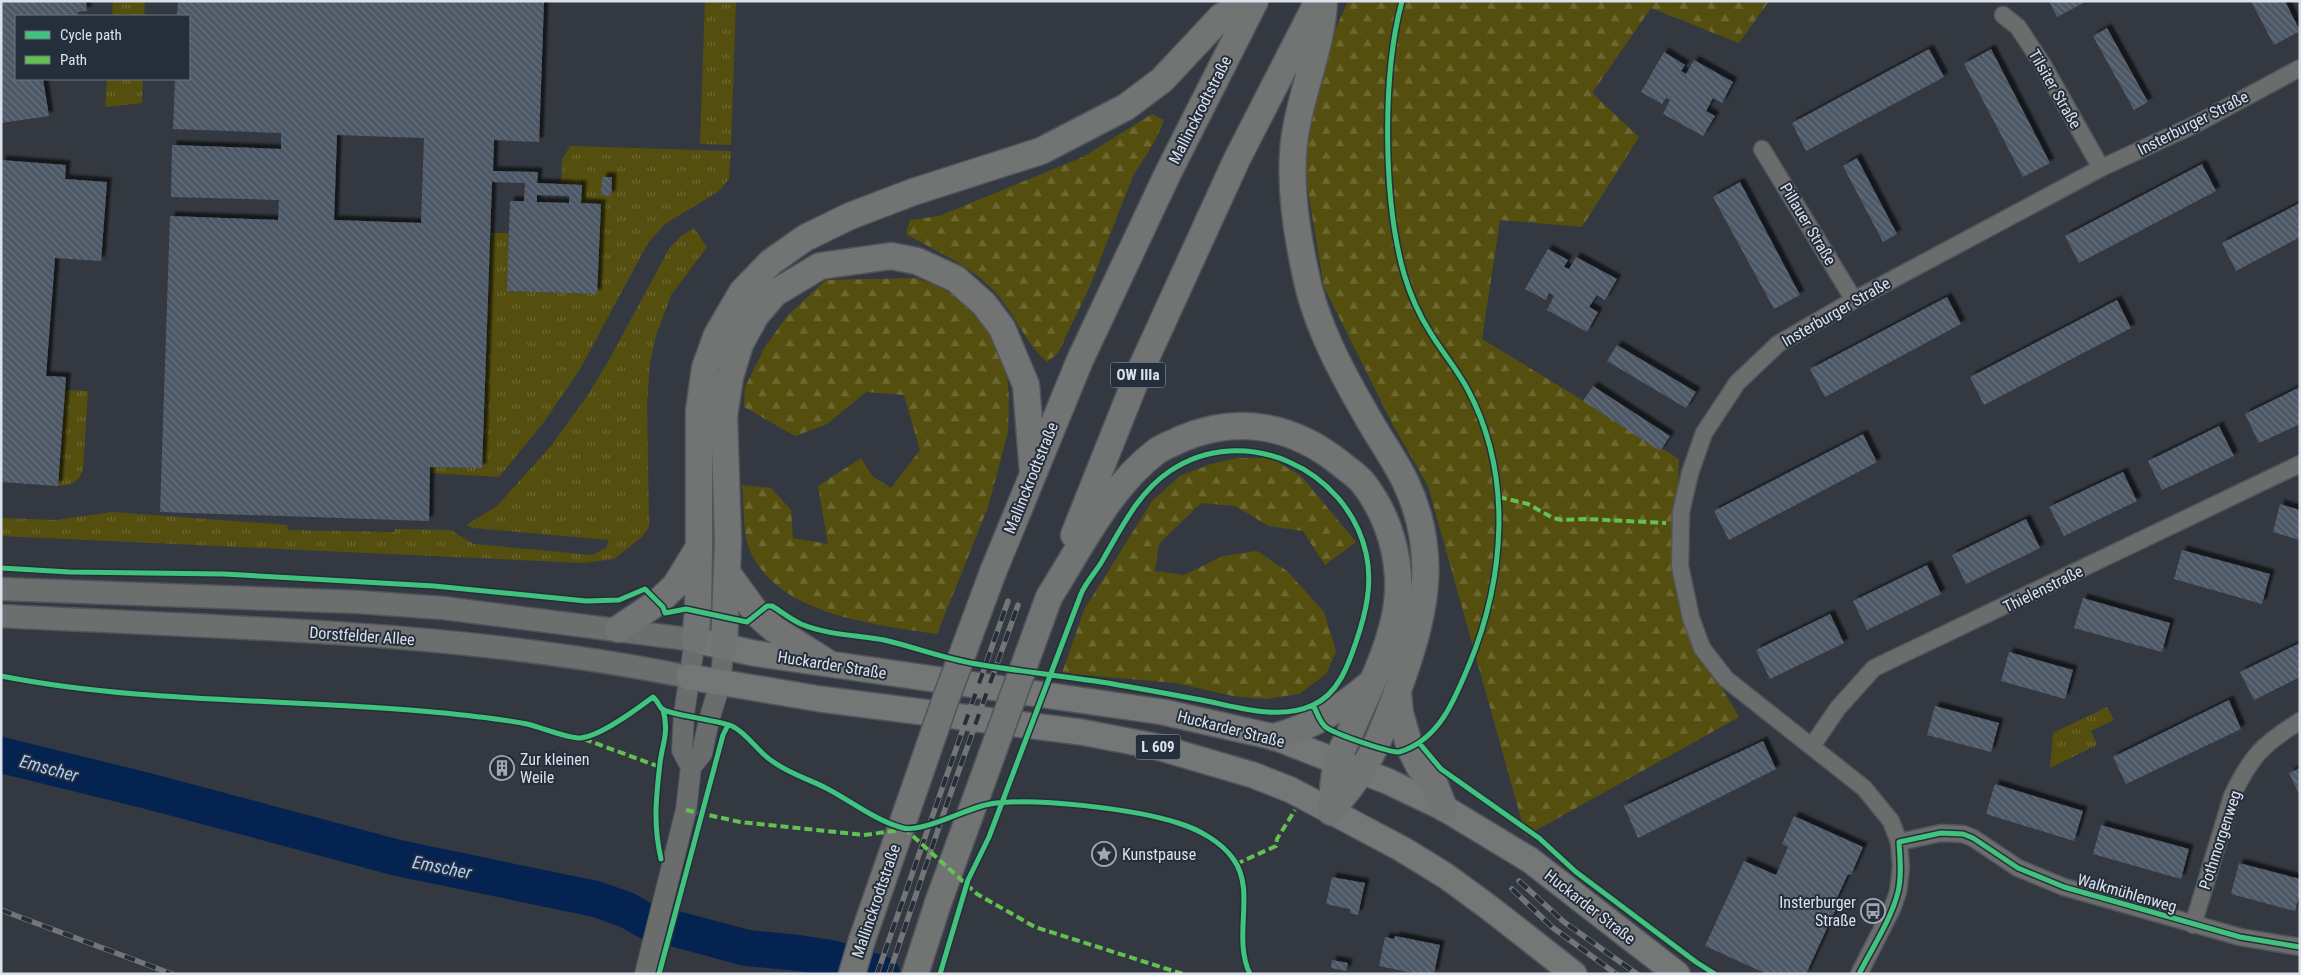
<svg xmlns="http://www.w3.org/2000/svg" width="2301" height="975" viewBox="0 0 2301 975" font-family="'Roboto Condensed',sans-serif">
	<style>
		.grass { fill: url(#grass-tufts) }
		.forest { fill: url(#forest-firs) }
		.lines { fill: none; stroke-linecap: round; stroke-linejoin: round }
		.river { stroke: #052350; stroke-width: 36 }
		.building { fill: url(#building-back-hatch); fill-rule: evenodd; filter: url(#shadow) }
		.minor-casing { stroke: #50555b; stroke-width: 19 }
		.tertiary-casing { stroke: #50555b; stroke-width: 22 }
		.secondary-casing { stroke: #50555b; stroke-width: 25 }
		.primary-casing { stroke: #50555b; stroke-width: 28 }
		.trunk-casing { stroke: #50555b; stroke-width: 29 }
		.minor { stroke: #6b6c6c; stroke-width: 16 }
		.tertiary { stroke: #6b6c6c; stroke-width: 20 }
		.secondary { stroke: #6d6f6e; stroke-width: 22 }
		.primary { stroke: #757676; stroke-width: 25 }
		.trunk { stroke: #727474; stroke-width: 26 }
		.rail-casing { stroke: #737577; stroke-width: 5.5 }
		.rail { stroke: #252e3b; stroke-width: 4; stroke-dasharray: 11; stroke-linecap: butt }
		.trunk-bridge-casing { stroke: #50555b; stroke-width: 29; stroke-linecap: butt }
		.trunk-bridge { stroke: #727474; stroke-width: 26 }
		.quiet { stroke: #63c152; stroke-width: 4; stroke-dasharray: 8 4; stroke-linecap: butt }
		.cycleway-casing { stroke: #252e3b; stroke-width: 8 }
		.cycleway { stroke: #40c37c; stroke-width: 5 }
		.labels { text-anchor: middle; dominant-baseline: central; stroke-width: 4; stroke-linejoin: round; paint-order: stroke }
		.shield { fill: #252e3b; stroke: #a5acb6; stroke-width: 1 }
		.shield-label { font-size: 15px; font-weight: bold; fill: #dce2eb }
		.street-label { font-size: 16px; fill: #dce2eb; stroke: #252e3b }
		.poi-label { font-size: 16px; fill: #dce2eb; stroke: #252e3b; text-anchor: start }
		.water-label { font-size: 18px; font-style: italic; fill: #abccfc; stroke: #252e3b }
	</style>
	<defs>
		<pattern id="grass-tufts" width="24" height="20" patternUnits="userSpaceOnUse" patternTransform="scale(1.25)"><rect width="24" height="20" fill="#554f0f"/><path d="M3 7l-1-3M5 7V3M7 7l1-3M15 17l-1-3M17 17v-4M19 17l1-3" fill="none" stroke="#6d6832"/></pattern>
		<pattern id="forest-firs" width="22" height="20" patternUnits="userSpaceOnUse" patternTransform="scale(1.25)"><rect width="22" height="20" fill="#554f0f"/><path d="M5 1l3.5 6h-7zM16 11l3.5 6h-7z" fill="#6d6832"/></pattern>
		<pattern id="building-back-hatch" width="6" height="6" patternUnits="userSpaceOnUse" patternTransform="scale(1.25)"><rect width="6" height="6" fill="#4e5866"/><path d="M-1 5l2 2M0 0l6 6M5-1l2 2" fill="none" stroke="#67707c"/></pattern>
		<filter id="shadow"><feDropShadow dx="4.5" dy="-4.5" stdDeviation="1" flood-color="#0009"/></filter>
	</defs>
	<rect width="100%" height="100%" fill="#343941"/>
	<path class="grass" d="M113,1h32l-1,15h-32z
		M705,1h31l-5,144 -31,-1z
		M107,79h36l-1,24 -37,4z
		M570,146l161,5 -2,28 -10,12 -54,33 -17,19 -68,126 -36,53 -45,55 -69,-4v-6l52,1 9,-235h18l-2,58 90,3 4,-90 -20,-1 1,-18 -21,-1 1,-24z
		M694,228l13,19 -36,48 -15,41 -6,27 -3,40 2,124 -7,10 -28,22 -31,4 -582,-27v-18l55,2 57,-8 174,13 1,5 106,2 1,-3 55,1 24,14 118,11 14,-7 3,-8 -136,-12 -7,-3 31,-19 53,-59 36,-49 23,-38 60,-111 12,-13z
		M65,390l23,1 -5,79c-4,12 -12,15 -25,16z
		M2107,707l7,13 -23,11 6,14 -47,23 3,-35z"/>
	<path class="forest" d="M1348,1h421l-30,42 -88,-35 -59,85 47,44 -57,90 -82,-7 -18,119 197,120 -4,104 21,82 43,72 -213,119 -98,-350 -35,-61 -69,-138 -23,-139 35,-120z
		M1152,114l12,6 -9,21 -22,35 -44,112 -31,65 -11,9c-21,-19 -32,-47 -51,-69 -24,-27 -59,-41 -90,-59l4,-14 29,-4 144,-59z
		M916,278l23,9 22,12 40,49 5,19 3,30 -1,35 -20,75 -51,127c-63,-10 -163,-19 -189,-88 -5,-16 -4,-44 -6,-61l29,3 20,22 2,28 35,6 -10,-58 43,-28 11,18 19,12 29,-38 -16,-55 -38,-3 -39,32 -32,12 -51,-29 1,-20 20,-40 22,-31 39,-36z
		M1238,458h33l30,18 55,66 -31,23 -22,-34 -34,-5 -34,-20 -34,-3 -42,41 -4,27 29,4 39,-19 34,-5 30,20 37,41 12,39 -10,23 -27,20 -34,5 -32,-3 -57,-13 -114,-10 22,-63 68,-109 28,-25 31,-12z"/>
	<g class="lines">
		<path class="river" d="M1,755l143,35 254,68 198,41 31,11 19,11 101,27 52,5 32,5 51,16"/>
	</g>
	<path class="building" d="M1,1h85l1,10 -9,1v4h-62v63h27l6,37 -48,7z
		M178,1h366l-5,141 -45,-2 -1,31 45,1 -1,11 45,2 -1,18 20,1 -4,90 -90,-3 3,-90h14l1,-18 -33,-1 -10,286 -52,-1 -1,54 -269,-9 10,-296 108,4 1,-20 -108,-3 1,-52 109,4v-16l-108,-4 2,-50h14v-63h-12zM337,135l87,3 -3,85 -87,-3zM537,195l32,1v7l-32,-1z
		M2049,1h38l-30,16z
		M2251,1h34l15,30 -26,14z
		M2107,28l41,74 -14,8 -41,-74z
		M1929,49l15,28 -138,74 -14,-28z
		M1991,49l59,114 -27,14 -59,-113z
		M1664,52l21,13 -4,6 5,3 8,-14 39,22 -11,21 -9,-5 -7,13 9,5 -12,20 -40,-22 7,-14 -4,-2 -4,6 -21,-12z
		M1857,158l40,76 -14,8 -40,-76z
		M1,160l65,5 -1,14 42,3 -6,79 -46,-3 -9,118 20,1 -8,109 -57,-4z
		M2202,164l14,27 -137,72 -14,-27z
		M602,177h10l-1,19 -10,-1z
		M1740,182l60,113 -26,14 -61,-112z
		M2300,203v34l-64,34 -14,-28z
		M1548,249l20,11 -4,7 5,2 7,-12 41,22 -12,21 -8,-5 -8,12 9,5 -11,20 -40,-22 7,-14 -5,-3 -3,7 -21,-11z
		M1947,297l14,27 -136,73 -15,-28z
		M2117,300l14,28 -147,77 -14,-28z
		M1617,345l79,47 -10,16 -79,-47z
		M1593,386l77,50 -10,15 -77,-50z
		M2300,387v37l-41,19 -14,-29z
		M2219,426l15,30 -72,34 -14,-29z
		M1863,434l14,28 -148,78 -15,-29z
		M2123,472l14,29 -73,35 -15,-29z
		M2280,504l20,6v30l-27,-8z
		M2026,519l14,29 -74,36 -14,-29z
		M2182,550l88,24 -8,30 -88,-25z
		M1927,565l14,29 -74,36 -14,-29z
		M2083,598l87,25 -8,29 -88,-24z
		M1830,614l14,29 -74,36 -14,-29z
		M2300,643v34l-46,23 -14,-28z
		M2009,652l64,18 -8,29 -64,-18z
		M2229,700l12,29 -115,55 -13,-27z
		M1935,706l64,17 -8,29 -64,-17z
		M1763,741l13,28 -138,69 -14,-32z
		M494 768a8 8 0 1 1 16 0a8 8 0 1 1-16 0Z
		M2300,768v28l-11,-23z
		M1995,784l88,27 -9,30 -88,-27z
		M1794,816l69,31 -12,28 -3,-1 -13,28 3,2 -32,70h-39l-62,-28 39,-85 32,14 12,-28 -6,-3z
		M2101,825l88,24 -8,30 -88,-25z
		M2239,863l61,16v14l-5,18 -64,-17z
		M1332,877l33,6 -7,32 -8,-2v-4l-24,-5z
		M1395,936l45,9 -6,29h-16l-39,-8 6,-29 9,2z
		M1332,960l16,3 -2,8 -15,-3z"/>
	<g class="lines">
		<defs>
			<path id="minor" d="M2003,15l15,12 25,38 58,103
				M1762,149l92,151
				M1812,746l26,-38 36,-40 426,-204
				M1899,842l42,-9 22,1 10,4 45,30 46,19 176,50 60,10
				M2193,925l39,-129c19,-40 31,-52 68,-75
				M1859,974l33,-65 6,-17 3,-25 -2,-25 -8,-21 -27,-33 -138,-109 -24,-31 -11,-30 -11,-52 1,-54 9,-39 14,-40 33,-50 41,-39 76,-44 247,-132 95,-44 104,-56"/>
			<path id="tertiary" d="M691,767l11,-14 7,-33 11,-36 4,-38
				M645,974l41,-164 5,-43 -9,-17 2,-36 11,-74"/>
			<path id="secondary" d="M1,589l357,13 85,6 252,32
				M1,616c230,12 462,15 688,61"/>
			<path id="primary" d="M695,640l58,13 410,59 111,25 113,44 57,27 86,52 147,114
				M689,677l131,22 261,33 73,14 99,29 38,15 111,59 44,27 45,33 83,65"/>
			<path id="trunk" d="M1324,1c-2,43 -19,81 -27,123 -10,46 -2,101 8,147 10,54 39,106 67,154 11,19 24,37 33,56 36,75 19,141 -9,214 -10,26 -19,52 -34,75 -9,15 -21,28 -31,42
				M1074,535l61,-153 102,-223 81,-158
				M993,572l87,-212 88,-187 87,-172
				M728,574l29,40 17,15 54,34
				M1049,597c32,-50 60,-110 108,-146 7,-5 17,-8 24,-12 57,-24 112,-14 160,25 7,6 17,12 23,20 20,26 32,59 34,92 4,51 -26,106 -46,152 -4,11 -12,23 -15,34 -4,16 -4,34 -6,50
				M618,629l40,-27 17,-16 24,-39
				M695,640l3,-29 1,-64v-136l6,-43 12,-33 25,-43 29,-30 34,-24 45,-22 63,-24 128,-41 85,-44 36,-27 60,-64 32,-15
				M724,646l4,-104 -4,-126 6,-39 10,-33 16,-29 19,-22 45,-27 71,-10 26,5 39,18 28,25 18,24 24,57 7,88
				M1398,693l2,20 10,35 10,20 15,17 9,23
				M1274,737c38,-10 66,-28 96,-53
				M852,974l10,-34
				M915,974l23,-71"/>
		</defs>
		<use href="#minor" class="minor-casing"/>
		<use href="#tertiary" class="tertiary-casing"/>
		<use href="#secondary" class="secondary-casing"/>
		<use href="#primary" class="primary-casing"/>
		<use href="#trunk" class="trunk-casing"/>
		<use href="#minor" class="minor"/>
		<use href="#tertiary" class="tertiary"/>
		<use href="#secondary" class="secondary"/>
		<use href="#primary" class="primary"/>
		<use href="#trunk" class="trunk"/>
		<defs>
			<path id="rail" d="M1519,881l45,41 73,52
				M1512,889l40,38 64,47
				M1,910l171,64
				M877,974l131,-373
				M889,974l54,-159 75,-210"/>
		</defs>
		<use href="#rail" class="rail-casing"/>
		<use href="#rail" class="rail"/>
		<defs>
			<path id="trunk-bridge" d="M938,903l111,-306
				M862,940l83,-239 48,-129"/>
		</defs>
		<use href="#trunk-bridge" class="trunk-bridge-casing"/>
		<use href="#trunk-bridge" class="trunk-bridge"/>
		<path class="quiet" d="M1499,497l29,7 25,14 9,2 25,-1 79,4
			M584,739l76,28
			M686,810l54,12 124,13 37,-5
			M904,828l73,66 58,33 148,47
			M1236,864l40,-18 1,-7 18,-29"/>
		<defs>
			<path id="cycleway" d="M1,568l68,4 155,2 210,12 152,15 33,-1 26,-11 18,18 2,6 21,-4 61,13 20,-16h5c10,6 18,13 29,18 26,11 55,11 83,16 31,7 61,19 93,24 41,7 83,12 124,18 31,5 63,11 95,17 36,6 81,23 117,6 25,-11 35,-39 43,-63 10,-29 17,-59 10,-89 -19,-84 -122,-132 -196,-82 -31,21 -47,54 -65,85 -7,14 -18,24 -24,38l-92,243 -21,43 -28,94
				M1,676c142,28 288,22 432,36 31,3 63,6 94,12 13,3 43,15 54,14 20,-2 56,-29 72,-41 4,3 6,9 9,12 8,6 56,11 70,17 15,7 26,26 40,35 16,12 36,18 54,27 25,13 50,33 77,40 20,5 66,-21 87,-24 44,-7 145,5 188,19 20,6 44,19 56,37 22,32 -2,77 16,114
				M1313,705c4,7 7,19 14,23 11,7 58,23 70,24 3,0 5,-1 8,-2 36,-14 50,-52 64,-85 36,-87 44,-190 -1,-275 -11,-21 -26,-38 -38,-58 -11,-17 -20,-38 -26,-58 -21,-74 -22,-199 -2,-273
				M1420,744l21,25 98,69 37,34 120,90 19,12
				M661,859c-8,-35 -5,-61 -1,-96 3,-23 9,-29 3,-54
				M659,974l64,-239 5,-10
				M1859,974c13,-26 32,-54 39,-82 4,-16 2,-34 1,-50l42,-9 22,1 10,4 45,30 46,19 176,50 60,10"/>
		</defs>
		<use href="#cycleway" class="cycleway-casing"/>
		<use href="#cycleway" class="cycleway"/>
	</g>
	<defs>
		<symbol id="building-ring" viewBox="-11 -11 22 22"><circle r="9.5" fill="#252e3b" stroke="#a1a7b0" stroke-width="1.5"/><path d="M-4-6H4V6H1V3H-1V6H-4ZM-2.5-4.3h1.7v1.8h-1.7ZM.8-4.3h1.7v1.8H.8ZM-2.5-1h1.7V.8h-1.7ZM.8-1h1.7V.8H.8Z" fill="#a1a7b0"/></symbol>
		<symbol id="sight-ring" viewBox="-11 -11 22 22"><circle r="9.5" fill="#252e3b" stroke="#a1a7b0" stroke-width="1.5"/><path d="M0-6L1.8-2.2L6-1.7L2.9 1.2L3.7 5.4L0 3.3L-3.7 5.4L-2.9 1.2L-6-1.7L-1.8-2.2Z" fill="#a1a7b0"/></symbol>
		<symbol id="bus-ring" viewBox="-11 -11 22 22"><circle r="9.5" fill="#252e3b" stroke="#a1a7b0" stroke-width="1.5"/><path d="M-5-6H5V4H4V6H2V4H-2V6H-4V4H-5ZM-3.5-4V0h7V-4ZM-3.5 1.2v1.5H-2V1.2ZM2 1.2v1.5H3.5V1.2Z" fill="#a1a7b0"/></symbol>
	</defs>
	<g fill-rule="evenodd">
		<use href="#building-ring" x="488" y="754" width="28" height="28"/>
		<use href="#sight-ring" x="1090" y="840" width="28" height="28"/>
		<use href="#bus-ring" x="1859" y="897" width="28" height="28"/>
	</g>
	<g class="labels">
		<g class="shield">
			<rect x="1110.5" y="362.5" width="55" height="25" rx="4"/>
			<rect x="1135.5" y="734.5" width="45" height="25" rx="4"/>
		</g>
		<g class="shield-label">
			<text x="1138" y="375">OW IIIa</text>
			<text x="1158" y="747">L 609</text>
		</g>
		<g class="street-label">
			<text transform="translate(2055 89) rotate(60)">Tilsiter Straße</text>
			<text transform="translate(1200 110) rotate(-63)">Mallinckrodtstraße</text>
			<text transform="translate(2193 123) rotate(-27)">Insterburger Straße</text>
			<text transform="translate(1808 224) rotate(59)">Pillauer Straße</text>
			<text transform="translate(1836 312) rotate(-30)">Insterburger Straße</text>
			<text transform="translate(1031 478) rotate(-68)">Mallinckrodtstraße</text>
			<text transform="translate(2043 589) rotate(-26)">Thielenstraße</text>
			<text transform="translate(362 636) rotate(4)">Dorstfelder Allee</text>
			<text transform="translate(832 665) rotate(9)">Huckarder Straße</text>
			<text transform="translate(1231 729) rotate(14)">Huckarder Straße</text>
			<text transform="translate(2220 840) rotate(-72)">Pothmorgenweg</text>
			<text transform="translate(2127 893) rotate(16)">Walkmühlenweg</text>
			<text transform="translate(876 901) rotate(-71)">Mallinckrodtstraße</text>
			<text transform="translate(1590 907) rotate(38)">Huckarder Straße</text>
		</g>
		<g class="poi-label">
			<text x="520" y="759">Zur kleinen<tspan x="520" dy="18">Weile</tspan></text>
			<text x="1122" y="854">Kunstpause</text>
			<text x="1856" y="902" text-anchor="end">Insterburger<tspan x="1856" dy="18">Straße</tspan></text>
		</g>
		<g class="water-label">
			<text transform="translate(49 768) rotate(15)">Emscher</text>
			<text transform="translate(442 867) rotate(11)">Emscher</text>
		</g>
	</g>
	<rect width="2301" height="975" fill="none" stroke="#dce2eb" stroke-width="5"/>
	<rect x="15" y="15" width="175" height="65" fill="#252e3b" stroke="#6e7681"/>
	<rect x="25" y="31" width="25" height="8" fill="#40c37c" stroke="#6e7681"/>
	<text x="60" y="40" font-size="15" fill="#dce2eb">Cycle path</text>
	<rect x="25" y="56" width="25" height="8" fill="#63c152" stroke="#6e7681"/>
	<text x="60" y="65" font-size="15" fill="#dce2eb">Path</text>
</svg>
